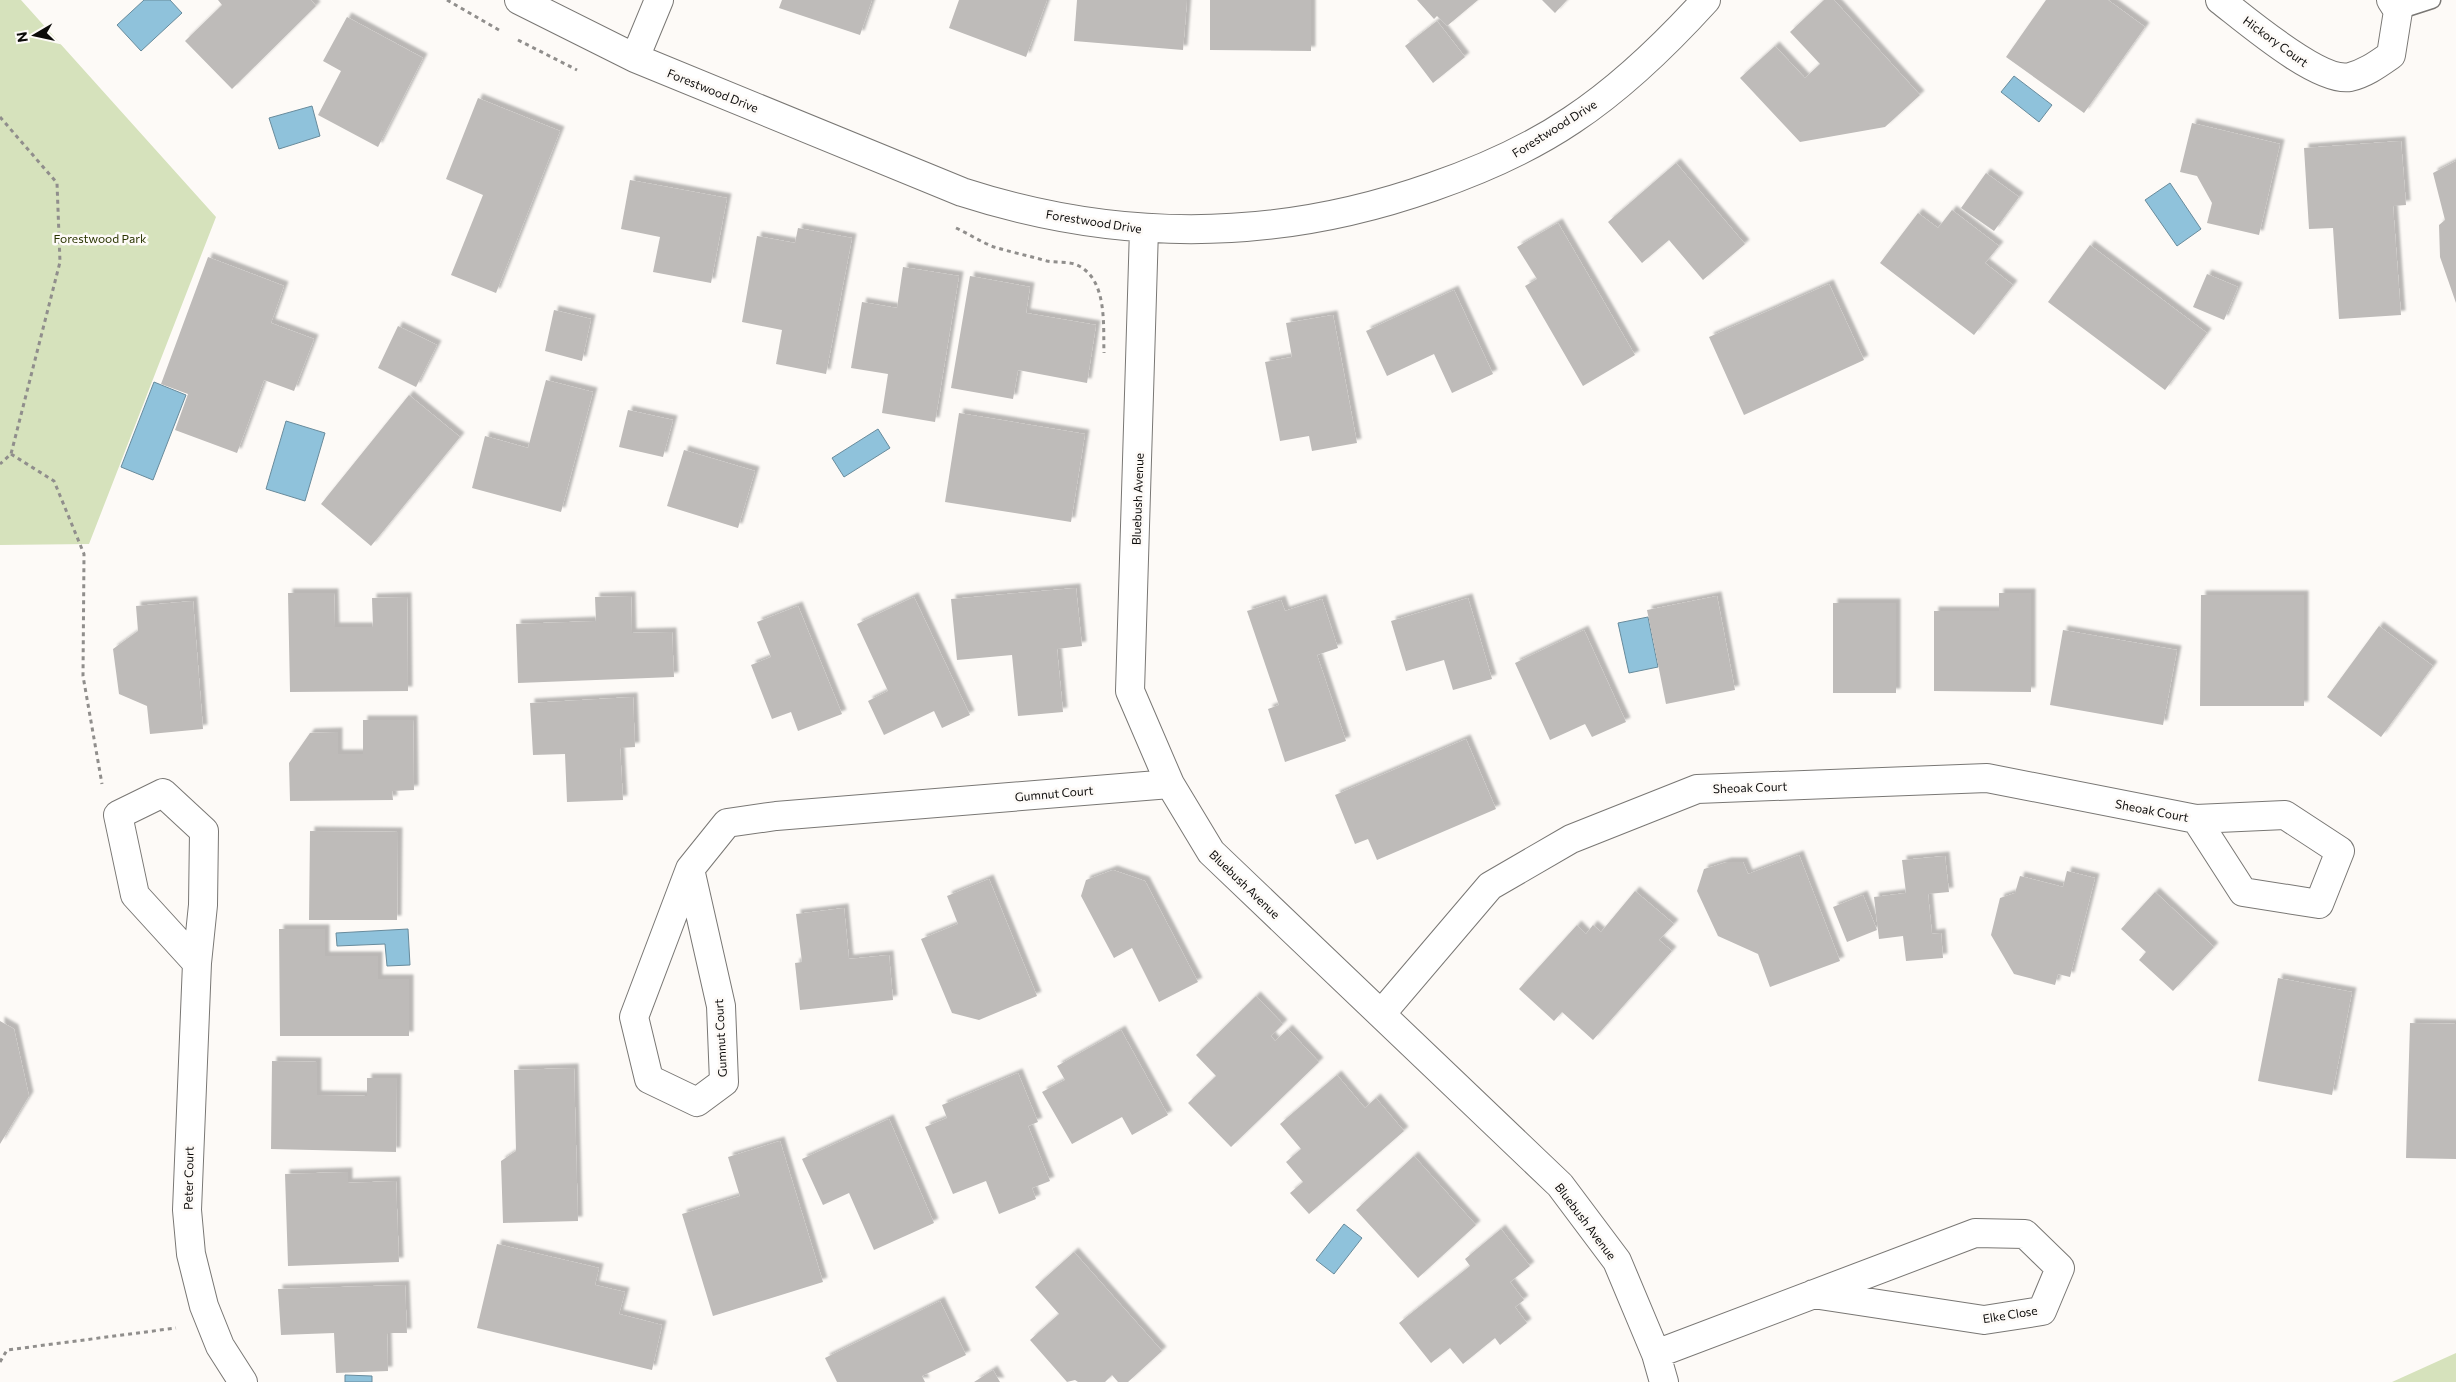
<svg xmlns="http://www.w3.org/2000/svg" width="2456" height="1382" viewBox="0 0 2456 1382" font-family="Commissioner,sans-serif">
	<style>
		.green { fill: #d6e2bc }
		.water { fill: #8fc2db; stroke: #688b9c }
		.building { fill: #bebbb9; filter: url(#shadow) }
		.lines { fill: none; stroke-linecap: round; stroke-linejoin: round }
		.service-casing { stroke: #797774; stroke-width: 19 }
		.minor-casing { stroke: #797774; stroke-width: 30 }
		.path { stroke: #908e8c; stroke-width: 3; stroke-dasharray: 4 4; stroke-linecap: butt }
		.service { stroke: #fff; stroke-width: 16 }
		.minor { stroke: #fff; stroke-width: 28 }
		.labels { text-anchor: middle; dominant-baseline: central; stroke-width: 5; stroke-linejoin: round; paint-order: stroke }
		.street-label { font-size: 12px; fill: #0c0b0a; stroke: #fdfaf7 }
		.park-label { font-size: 12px; fill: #293400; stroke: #fdfaf7 }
	</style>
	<defs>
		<filter id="shadow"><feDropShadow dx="4.5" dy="-4.5" stdDeviation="1" flood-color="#0004"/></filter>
	</defs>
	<rect width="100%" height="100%" fill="#fdfaf7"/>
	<path class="green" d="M0,0h21l195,217 -127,327 -89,1z
		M2456,1353v29h-64z"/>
	<path class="water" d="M144,0h26l12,13 -41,38 -24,-26z
		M2014,76l38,29 -13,17 -38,-30z
		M312,106l8,30 -41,13 -10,-31z
		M2170,183l31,46 -24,17 -32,-46z
		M154,382l32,13 -33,85 -32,-13z
		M286,421l39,12 -20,68 -39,-12z
		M878,429l12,19 -46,29 -12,-19z
		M1648,617l10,50 -29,6 -11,-50z
		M408,929l2,36 -23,1 -2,-22 -48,2 -1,-13z
		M1344,1224l18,14 -28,36 -18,-14z
		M345,1375l27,1v6h-27z"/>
	<path class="building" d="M218,0h93l5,6 -84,83 -47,-48 37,-36z
		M782,0h90l-12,35 -81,-27z
		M959,0h88l-21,57 -77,-29z
		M1077,0h110l-4,50 -109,-9z
		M1210,0h101v51l-101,-1z
		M1417,0h61l-31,26 -10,-10 -3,3z
		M1542,0h25l-12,13z
		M1824,0h10l86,95 -35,32 -85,15 -60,-64 35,-32 30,32 15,-14 -30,-32z
		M2046,0h62l37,27 -61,86 -78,-56z
		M347,17l76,41 -45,89 -60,-32 23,-44 -18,-10z
		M1437,21l28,36 -32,26 -28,-37z
		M478,98l82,33 -64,162 -45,-18 32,-80 -37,-16z
		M2192,123l88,21 -21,91 -52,-12 5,-20 -15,-27 -17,-4z
		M2401,141l5,64 -13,1 8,109 -62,4 -6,-91 -24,1 -5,-81z
		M2456,161v142l-16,-46 -1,-32 6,-5 -12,-47z
		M1676,163l69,81 -42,36 -34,-40 -27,23 -34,-41z
		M1986,173l33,24 -25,34 -33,-23z
		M630,180l97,18 -16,85 -58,-11 7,-35 -39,-8z
		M1952,210l47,36 -14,17 28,22 -39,50 -94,-72 38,-50 20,15z
		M1558,223l77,132 -52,31 -58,-100 12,-7 -20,-32z
		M798,228l54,10 -26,136 -50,-10 6,-34 -40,-8 15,-86 38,7z
		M2090,245l117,88 -42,57 -117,-88z
		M208,257l76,29 -13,37 43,16 -20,52 -30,-11 -27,73 -62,-23 13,-36 -27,-10z
		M903,267l56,9 -24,146 -53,-9 6,-39 -37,-6 11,-66 35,6z
		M2207,274l31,13 -14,33 -31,-13z
		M970,276l60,11 -4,26 70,12 -9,58 -69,-13 -5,29 -62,-11z
		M1829,284l35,76 -120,55 -35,-78z
		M1454,290l39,84 -41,19 -18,-39 -47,22 -21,-45z
		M554,310l37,9 -9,42 -37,-10z
		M1333,315l24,128 -45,8 -3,-15 -29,5 -15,-79 27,-5 -6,-34z
		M398,326l39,19 -21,42 -38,-19z
		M546,380l47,12 -32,120 -89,-24 13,-52 43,12z
		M409,395l51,42 -89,109 -50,-42z
		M628,410l45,10 -10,37 -44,-10z
		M959,413l126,21 -14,88 -126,-20z
		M684,450l71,21 -17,57 -71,-22z
		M1076,588l6,58 -25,3 6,63 -45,4 -6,-61 -55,5 -6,-61z
		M288,593h46l1,34h38l-1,-29 35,-1 1,94 -118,1z
		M1999,593h32v99l-97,-1v-80h65z
		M2201,595h103v111h-104z
		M631,596l1,37 40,-1 2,45 -156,6 -2,-59 80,-3 -1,-24z
		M1717,596l18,94 -69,14 -19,-94z
		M914,597l56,118 -28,13 -8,-17 -50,24 -16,-34 20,-10 -31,-67z
		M1468,598l24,81 -39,11 -9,-30 -38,11 -15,-50z
		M1322,599l16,49 -21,7 29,86 -61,21 -17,-53 11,-4 -32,-94 34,-11 4,11z
		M193,601l10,128 -53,5 -3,-28 -28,-12 -6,-45 25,-18 -2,-25z
		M1833,603h63v90h-63z
		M798,606l44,108 -44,17 -7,-19 -19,7 -21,-54 20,-8 -14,-35z
		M2379,626l54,40 -52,71 -54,-40z
		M1584,630l42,92 -34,15 -7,-13 -35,16 -35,-77z
		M2063,630l114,20 -14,75 -113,-20z
		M633,697l2,50 -15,1 3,52 -56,2 -2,-48 -32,1 -3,-52z
		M363,720h50l1,70 -22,1 1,9 -103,1 -1,-38 21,-30 28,-1v22h25z
		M1466,739l30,70 -119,51 -9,-21 -13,5 -20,-49z
		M310,831l88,1 -1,88h-88z
		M1799,855l41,106 -70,26 -12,-33 -40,-18 -21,-45 7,-22 23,-7h16l5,12z
		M1945,856l4,36 -21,2 4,40 9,-1 2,25 -37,3 -3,-25 -24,3 -5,-42 32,-4 -4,-33z
		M1113,870l32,11 53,101 -39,20 -27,-54 -18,10 -33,-62 5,-16z
		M2067,871l28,7 -25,99 -12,-3 -3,11 -41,-11 -23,-39 9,-37 15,-5 5,-17 43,11z
		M989,879l48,117 -58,24 -27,-7 -31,-74 37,-15 -11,-28z
		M1635,891l39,33 -15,16 13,11 -79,89 -31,-28 -8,9 -35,-32 58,-64 9,9 7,-9 8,7z
		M2155,892l59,55 -41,44 -34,-31 7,-8 -25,-23z
		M1863,895l14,35 -30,12 -14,-35z
		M844,908l5,51 40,-4 4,45 -93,10 -5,-47 7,-1 -6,-48z
		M279,929h46v27h53v23h31v57h-129z
		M2278,978l74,14 -20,103 -74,-14z
		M1256,996l27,28 -12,12 4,5 13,-12 31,33 -88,85 -43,-44 28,-27 -20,-21z
		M0,1021l14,8 15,67 -29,48z
		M2410,1023l46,1v135l-50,-1z
		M1121,1030l47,85 -36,20 -10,-18 -50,27 -30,-52 23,-12 -8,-14z
		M272,1061l45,1v33l50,1v-18h30l-1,74 -125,-3z
		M574,1068l4,153 -75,2 -2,-62 15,-10 -2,-81z
		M1018,1073l20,49 -10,4 22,55 -18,7 4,11 -37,15 -13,-33 -33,13 -28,-67 22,-9 -5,-13z
		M1337,1075l28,33 11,-10 28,33 -95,83 -19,-21 13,-11 -17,-20 15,-13 -21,-25z
		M889,1119l45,104 -60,27 -25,-57 -26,12 -21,-46z
		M780,1141l43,141 -110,34 -31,-102 58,-18 -12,-39z
		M1414,1156l62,69 -58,53 -62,-68z
		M348,1172v11l48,-2 3,81 -111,4 -3,-92z
		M1501,1229l29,37 -20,16 14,18 -9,7 12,16 -27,22 -5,-7 -32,26 -13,-16 -19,15 -32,-40 71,-57 -5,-7z
		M497,1244l102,24 -4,17 30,7 -6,22 43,11 -10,45 -175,-42z
		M1074,1252l88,99 -34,31h-10l-6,-7 -7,7h-27l-3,-2 -8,2 -37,-42 29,-26 -24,-27z
		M405,1285l2,48h-20l1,38 -52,2 -2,-40 -53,2 -3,-46z
		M940,1301l26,54 -44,21 3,6h-88l-12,-24z
		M993,1370l7,12h-26z"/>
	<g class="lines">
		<defs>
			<path id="service" d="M2398,11l34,-11"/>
			<path id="minor" d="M519,0l116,58 327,134c158,51 314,50 470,-5 49,-17 97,-38 140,-67 50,-33 94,-76 134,-120
				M2220,0c26,20 99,83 130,77 16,-4 28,-13 41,-22l7,-44 -7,-11
				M635,58l24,-58
				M1144,229l-14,462 40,93 41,68 349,333 57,76 39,93 8,28
				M690,869l31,137 3,76 -27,20 -48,-23 -15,-62 56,-148 37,-46 49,-7 394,-32
				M197,963l-62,-68 -17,-80 45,-22 41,38 -1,74 -6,58 -10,247 4,44 13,52 16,40 23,36
				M1381,1014l109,-128 81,-47 126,-50 290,-11 209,41 89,-4 55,36 -21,53 -76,-12 -47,-73
				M1656,1354l319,-121 50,1 35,34 -18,43 -58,9 -171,-26"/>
		</defs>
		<use href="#service" class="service-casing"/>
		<use href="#minor" class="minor-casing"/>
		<path class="path" d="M447,0l52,30
			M518,40l59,30
			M0,117l57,66 3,79 -49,192 -11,10
			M956,228c13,6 25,14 38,19 17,5 35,9 53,14 9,2 21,0 30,4 31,14 26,61 27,88
			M11,454l43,27 30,73 -1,122 19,108
			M0,1362l7,-12 169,-22"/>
		<use href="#service" class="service"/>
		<use href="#minor" class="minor"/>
	</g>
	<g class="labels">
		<g class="street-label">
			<text transform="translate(2276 41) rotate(36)">Hickory Court</text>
			<text transform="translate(713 90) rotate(22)">Forestwood Drive</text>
			<text transform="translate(1554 128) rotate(-32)">Forestwood Drive</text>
			<text transform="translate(1094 221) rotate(9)">Forestwood Drive</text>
			<text transform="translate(1137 499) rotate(-88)">Bluebush Avenue</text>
			<text transform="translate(1750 787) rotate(-2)">Sheoak Court</text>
			<text transform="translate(1054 793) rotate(-5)">Gumnut Court</text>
			<text transform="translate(2152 810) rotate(11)">Sheoak Court</text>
			<text transform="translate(1245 884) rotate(44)">Bluebush Avenue</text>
			<text transform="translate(720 1038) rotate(-93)">Gumnut Court</text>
			<text transform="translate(188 1178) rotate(-89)">Peter Court</text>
			<text transform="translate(1586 1221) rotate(53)">Bluebush Avenue</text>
			<text transform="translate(2010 1314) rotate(-9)">Elke Close</text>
		</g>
		<g class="park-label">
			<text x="100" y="238">Forestwood Park</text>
		</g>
	</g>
	<g transform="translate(35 35) rotate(261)" stroke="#fdfaf7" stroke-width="4" paint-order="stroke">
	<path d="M0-4L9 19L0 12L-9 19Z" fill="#0c0b0a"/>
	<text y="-8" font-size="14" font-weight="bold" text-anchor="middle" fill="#0c0b0a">N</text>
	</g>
</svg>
